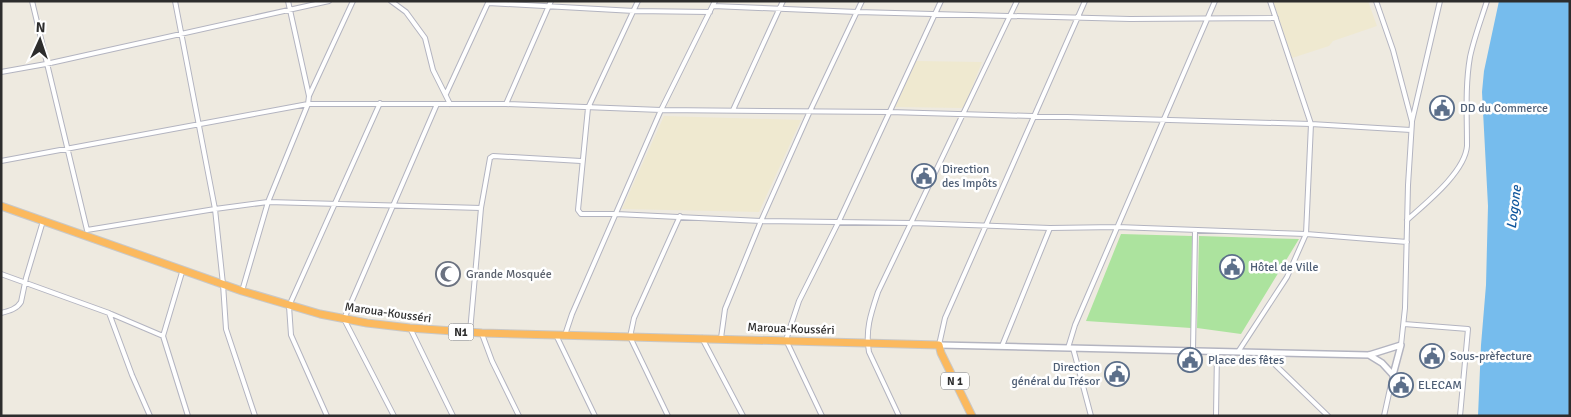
<svg xmlns="http://www.w3.org/2000/svg" width="1571" height="417" viewBox="0 0 1571 417" font-family="Signika,sans-serif">
	<style>
		.education { fill: #efe9d0 }
		.green { fill: #ace39e }
		.water { fill: #76bced }
		.lines { fill: none; stroke-linecap: round; stroke-linejoin: round }
		.street-casing { stroke: #b3b4c0; stroke-width: 6 }
		.secondary-casing { stroke: #b3b4c0; stroke-width: 8 }
		.highway-casing { stroke: #c8c8c8; stroke-width: 9 }
		.street { stroke: #fff; stroke-width: 4 }
		.secondary { stroke: #fff; stroke-width: 5 }
		.highway { stroke: #fbb95e; stroke-width: 7 }
		.labels { text-anchor: middle; dominant-baseline: central; stroke-width: 5; stroke-linejoin: round; paint-order: stroke }
		.shield { fill: #fff; stroke: #6c6c6c; stroke-width: 1 }
		.shield-label { font-size: 11px; font-weight: bold; fill: #2d2d2d }
		.service-label { font-size: 12px; fill: #4e5e75; stroke: #fff; text-anchor: start }
		.worship-label { font-size: 12px; fill: #5b616d; stroke: #fff; text-anchor: start }
		.street-label { font-size: 12px; fill: #2d2d2d; stroke: #fff }
		.water-label { font-size: 14px; font-style: italic; fill: #11589e; stroke: #fff }
	</style>
	<rect width="100%" height="100%" fill="#eeeae0"/>
	<path class="education" d="M1273,1h95l9,25 -44,15 -4,5 -37,12z
		M916,61l66,1 -18,46 -69,-1z
		M664,116l137,4 -42,92 -137,-3z"/>
	<path class="green" d="M1121,234l71,2 -1,92 -105,-7z
		M1199,236l100,3 -58,95 -44,-6z"/>
	<path class="water" d="M1499,1h71v415h-92l3,-71 5,-60 2,-79 -6,-114 2,-21z"/>
	<g class="lines">
		<defs>
			<path id="street" d="M32,1l55,229
				M175,1l40,208 8,75 3,45 29,87
				M391,1l15,11 19,26 8,32 17,34
				M638,1l-50,107 -10,102 3,4h35l145,7 151,2 138,5 67,-1 189,7 101,8
				M1376,1l17,49 19,72 -4,63 -3,123 -4,37
				M488,3l146,8 76,1
				M713,6l144,6 273,7 146,-1
				M1,72l45,-8 283,-63
				M446,94l42,-91
				M309,96l44,-95
				M506,104l45,-103
				M733,110l50,-109
				M1412,121l28,-120
				M1,161l307,-57h198l155,6 228,2 422,12 100,6
				M1407,220c19,-17 58,-48 60,-74 0,-30 -2,-60 3,-89 4,-19 11,-37 17,-56
				M87,230l128,-21 53,-7 213,6
				M183,269l-20,67 25,80
				M1,274l108,39 54,23
				M242,291l26,-89 40,-98 1,-8 -21,-95
				M1,313c8,-2 16,-4 20,-11l5,-24 17,-57
				M109,313l23,62 18,41
				M1404,324l64,5 -8,87
				M410,328l43,88
				M470,332l11,-124 9,-50 3,-2 88,5
				M482,334l10,27 27,55
				M556,335l39,81
				M565,335l7,-21 89,-204 54,-109
				M702,338l41,78
				M721,338l4,-29 36,-88 49,-110 52,-110
				M939,345l6,-27 140,-317
				M1002,346l48,-118
				M1068,348l7,-23 140,-324
				M1073,348l18,68
				M1193,351l2,-120
				M1238,352l49,-75 19,-43 5,-110 -41,-123
				M1263,353l65,63
				M327,416l-36,-81 -2,-29 91,-203
				M394,416l-50,-97 93,-215
				M668,416l-38,-79 4,-19 46,-102
				M822,416l-36,-76 13,-39 40,-80 102,-220
				M899,416l-30,-64c-4,-22 2,-39 9,-60l139,-291
				M1216,416l1,-65
				M1384,416l9,-41"/>
			<path id="secondary" d="M939,345l430,10 32,-10 -8,30
				M1369,355l13,8 11,12"/>
			<path id="highway" d="M1,206l241,85 78,23 47,9 43,5 72,5 457,12 2,8 31,63"/>
		</defs>
		<use href="#street" class="street-casing"/>
		<use href="#secondary" class="secondary-casing"/>
		<use href="#highway" class="highway-casing"/>
		<use href="#street" class="street"/>
		<use href="#secondary" class="secondary"/>
		<use href="#highway" class="highway"/>
	</g>
	<defs>
		<symbol id="civic-ring" viewBox="-11 -11 22 22"><circle r="9.5" fill="#fff" stroke="#5c6f8a" stroke-width="1.5"/><path d="M-.6-6.5H3V-4.5H.6V-3L4-1V1h2V6H-6V1h2V-1L-.6-3ZM-1.2 2.5V6h2.4V2.5Z" fill="#5c6f8a"/></symbol>
		<symbol id="mosque-ring" viewBox="-11 -11 22 22"><circle r="9.5" fill="#fff" stroke="#6b7280" stroke-width="1.5"/><path d="M3.5-4.9A6 6 0 1 0 3.5 4.9A5 5 0 1 1 3.5-4.9Z" fill="#6b7280"/></symbol>
	</defs>
	<g fill-rule="evenodd">
		<use href="#civic-ring" x="1428" y="94" width="28" height="28"/>
		<use href="#civic-ring" x="910" y="162" width="28" height="28"/>
		<use href="#civic-ring" x="1218" y="253" width="28" height="28"/>
		<use href="#mosque-ring" x="434" y="260" width="28" height="28"/>
		<use href="#civic-ring" x="1418" y="342" width="28" height="28"/>
		<use href="#civic-ring" x="1176" y="346" width="28" height="28"/>
		<use href="#civic-ring" x="1103" y="360" width="28" height="28"/>
		<use href="#civic-ring" x="1387" y="371" width="28" height="28"/>
	</g>
	<g class="labels">
		<g class="shield">
			<rect x="448.5" y="323.5" width="25" height="17" rx="4"/>
			<rect x="941" y="372.5" width="28" height="17" rx="4"/>
		</g>
		<g class="shield-label">
			<text x="461" y="332">N1</text>
			<text x="955" y="381">N 1</text>
		</g>
		<g class="service-label">
			<text x="1460" y="108">DD du Commerce</text>
			<text x="942" y="169">Direction<tspan x="942" dy="14">des Impôts</tspan></text>
			<text x="1250" y="267">Hôtel de Ville</text>
			<text x="1450" y="356">Sous-prèfecture</text>
			<text x="1208" y="360">Place des fêtes</text>
			<text x="1100" y="367" text-anchor="end">Direction<tspan x="1100" dy="14">général du Trésor</tspan></text>
			<text x="1418" y="385">ELECAM</text>
		</g>
		<g class="worship-label">
			<text x="466" y="274">Grande Mosquée</text>
		</g>
		<g class="street-label">
			<text transform="translate(388 313) rotate(8)">Maroua-Kousséri</text>
			<text transform="translate(791 329) rotate(2)">Maroua-Kousséri</text>
		</g>
		<g class="water-label">
			<text transform="translate(1514 207) rotate(-83)">Logone</text>
		</g>
	</g>
	<rect width="1571" height="417" fill="none" stroke="#2d2d2d" stroke-width="5"/>
	<g transform="translate(40 40) rotate(3)" stroke="#ffffff" stroke-width="4" paint-order="stroke">
	<path d="M0-4L9 19L0 12L-9 19Z" fill="#2d2d2d"/>
	<text y="-8" font-size="14" font-weight="bold" text-anchor="middle" fill="#2d2d2d">N</text>
	</g>
</svg>
